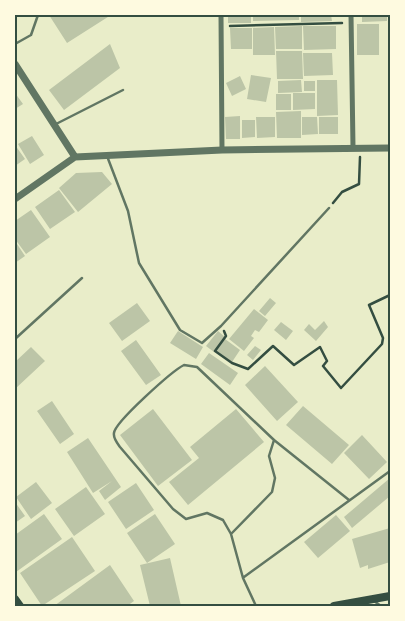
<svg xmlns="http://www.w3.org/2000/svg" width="405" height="621" viewBox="0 0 405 621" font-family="Helvetica,sans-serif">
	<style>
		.building { fill: #bcc5a7 }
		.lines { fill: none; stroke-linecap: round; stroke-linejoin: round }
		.path { stroke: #344e41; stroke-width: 2.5 }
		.service { stroke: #617663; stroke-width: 2.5 }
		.minor { stroke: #617663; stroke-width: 5 }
		.tertiary { stroke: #617663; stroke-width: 7 }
		.secondary { stroke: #344e41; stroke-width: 8 }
		.neatline { fill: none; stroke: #344e41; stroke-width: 2 }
	</style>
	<rect width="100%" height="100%" fill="#e9edc9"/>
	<path class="building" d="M49,15h62l-44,28z
		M228,15h23v8h-23z
		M253,15h46v5l-46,1z
		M301,15h30l1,6 -31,1z
		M362,15h25v6l-25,1z
		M357,24h22v31h-22z
		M302,26v23h-26l-1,-22z
		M303,26h33v23l-32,1z
		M274,27l1,28h-22v-27z
		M230,28h22v21h-21z
		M110,44l10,24 -56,42 -15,-20z
		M276,51h26l1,28h-26z
		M303,53h29l1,22 -29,1z
		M251,75l20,3 -5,24 -19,-3z
		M240,76l6,13 -14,7 -6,-13z
		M301,80l1,12 -24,1v-12z
		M317,80h20l1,35 -21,1z
		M304,81h11v10h-11z
		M15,93l8,11 -8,5z
		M293,93h22v16l-22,1z
		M276,94h15v16h-15z
		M301,111v27h-24l-1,-26z
		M240,116v23h-14l-1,-22z
		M256,117h19v20l-18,1z
		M302,117h15l1,17 -16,1z
		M319,117h19v17h-19z
		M242,120h13v17l-13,1z
		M32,136l12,19 -14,9 -12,-20z
		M15,145l10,14 -10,7z
		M102,172l10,12 -34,28 -19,-24 17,-15z
		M59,190l16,22 -25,17 -15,-22z
		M31,210l19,27 -24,17 -11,-15v-18z
		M15,241l10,15 -10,7z
		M270,298l6,5 -11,13 -6,-5z
		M137,303l13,18 -28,20 -13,-18z
		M254,309l14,11 -9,12 -4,-2 -4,6 3,2 -10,13 -15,-12z
		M324,321l4,6 -12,14 -12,-11 5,-6 6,6z
		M281,322l12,9 -7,9 -12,-10z
		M178,331l25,16 -7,12 -26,-16z
		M218,331l7,6 -11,15 -8,-6z
		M225,339l15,11 -8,12 -16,-11z
		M136,340l25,35 -15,10 -25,-34z
		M255,346l6,4 -8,10 -6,-5z
		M31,347l14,14 -30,28v-27z
		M209,353l29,20 -8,12 -29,-21z
		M265,366l33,36 -21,19 -32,-36z
		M52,401l22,33 -14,10 -23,-33z
		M303,406l46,39 -17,19 -46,-39z
		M153,409l39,51 -34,26 -38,-51z
		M236,409l28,33 -76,63 -19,-23 30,-24 -9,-11z
		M362,435l25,27 -18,17 -25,-26z
		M88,438l33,49 -16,13 -6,-9 13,-10 -19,12 -26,-41z
		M390,478v18l-38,32 -8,-11z
		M36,482l16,21 -21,16 -15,-22z
		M136,483l18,27 -28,19 -18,-27z
		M86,487l19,27 -31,22 -19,-27z
		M15,502l10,14 -10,7z
		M44,514l18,25 -46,33 -1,-37z
		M155,514l20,30 -28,19 -20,-30z
		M336,515l14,16 -32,27 -14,-16z
		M390,528v34l-22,7v-4l-8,3 -8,-29z
		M72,537l23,34 -53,35 -22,-33z
		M170,558l11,48h-31l-10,-41z
		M110,565l24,36 -7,5h-73z"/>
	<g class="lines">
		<path class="path" d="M230,26l112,-3
			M333,203l9,-11 17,-8 1,-27
			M224,331l2,5 -11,15 17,12 16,6 25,-23 21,19 26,-18 7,14 -4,5 18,22 41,-44 1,-6 -14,-33 21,-10"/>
		<path class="service" d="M15,44l16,-9 7,-20
			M56,124l67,-34
			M107,156l21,55 11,52 41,67 22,13 19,-17 108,-118
			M15,339l67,-61
			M274,440l75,60
			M231,534l41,-42 3,-14 -6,-22 5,-16 -77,-73 -13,-2c-12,6 -69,57 -70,68 -1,5 3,10 6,14l53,62 13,10 21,-6 16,7 8,14 12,44 13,28
			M244,577l146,-106
			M374,601l7,5"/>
		<path class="minor" d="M221,15l1,135
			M351,15l2,132"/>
		<path class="tertiary" d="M15,64l60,93
			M15,199l60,-42 147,-7 168,-2"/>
		<path class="secondary" d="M15,599l5,7
			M334,606l56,-10"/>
	</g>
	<rect width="405" height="621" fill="none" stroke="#fefae0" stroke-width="32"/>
	<rect x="16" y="16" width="373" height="589" class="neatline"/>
</svg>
